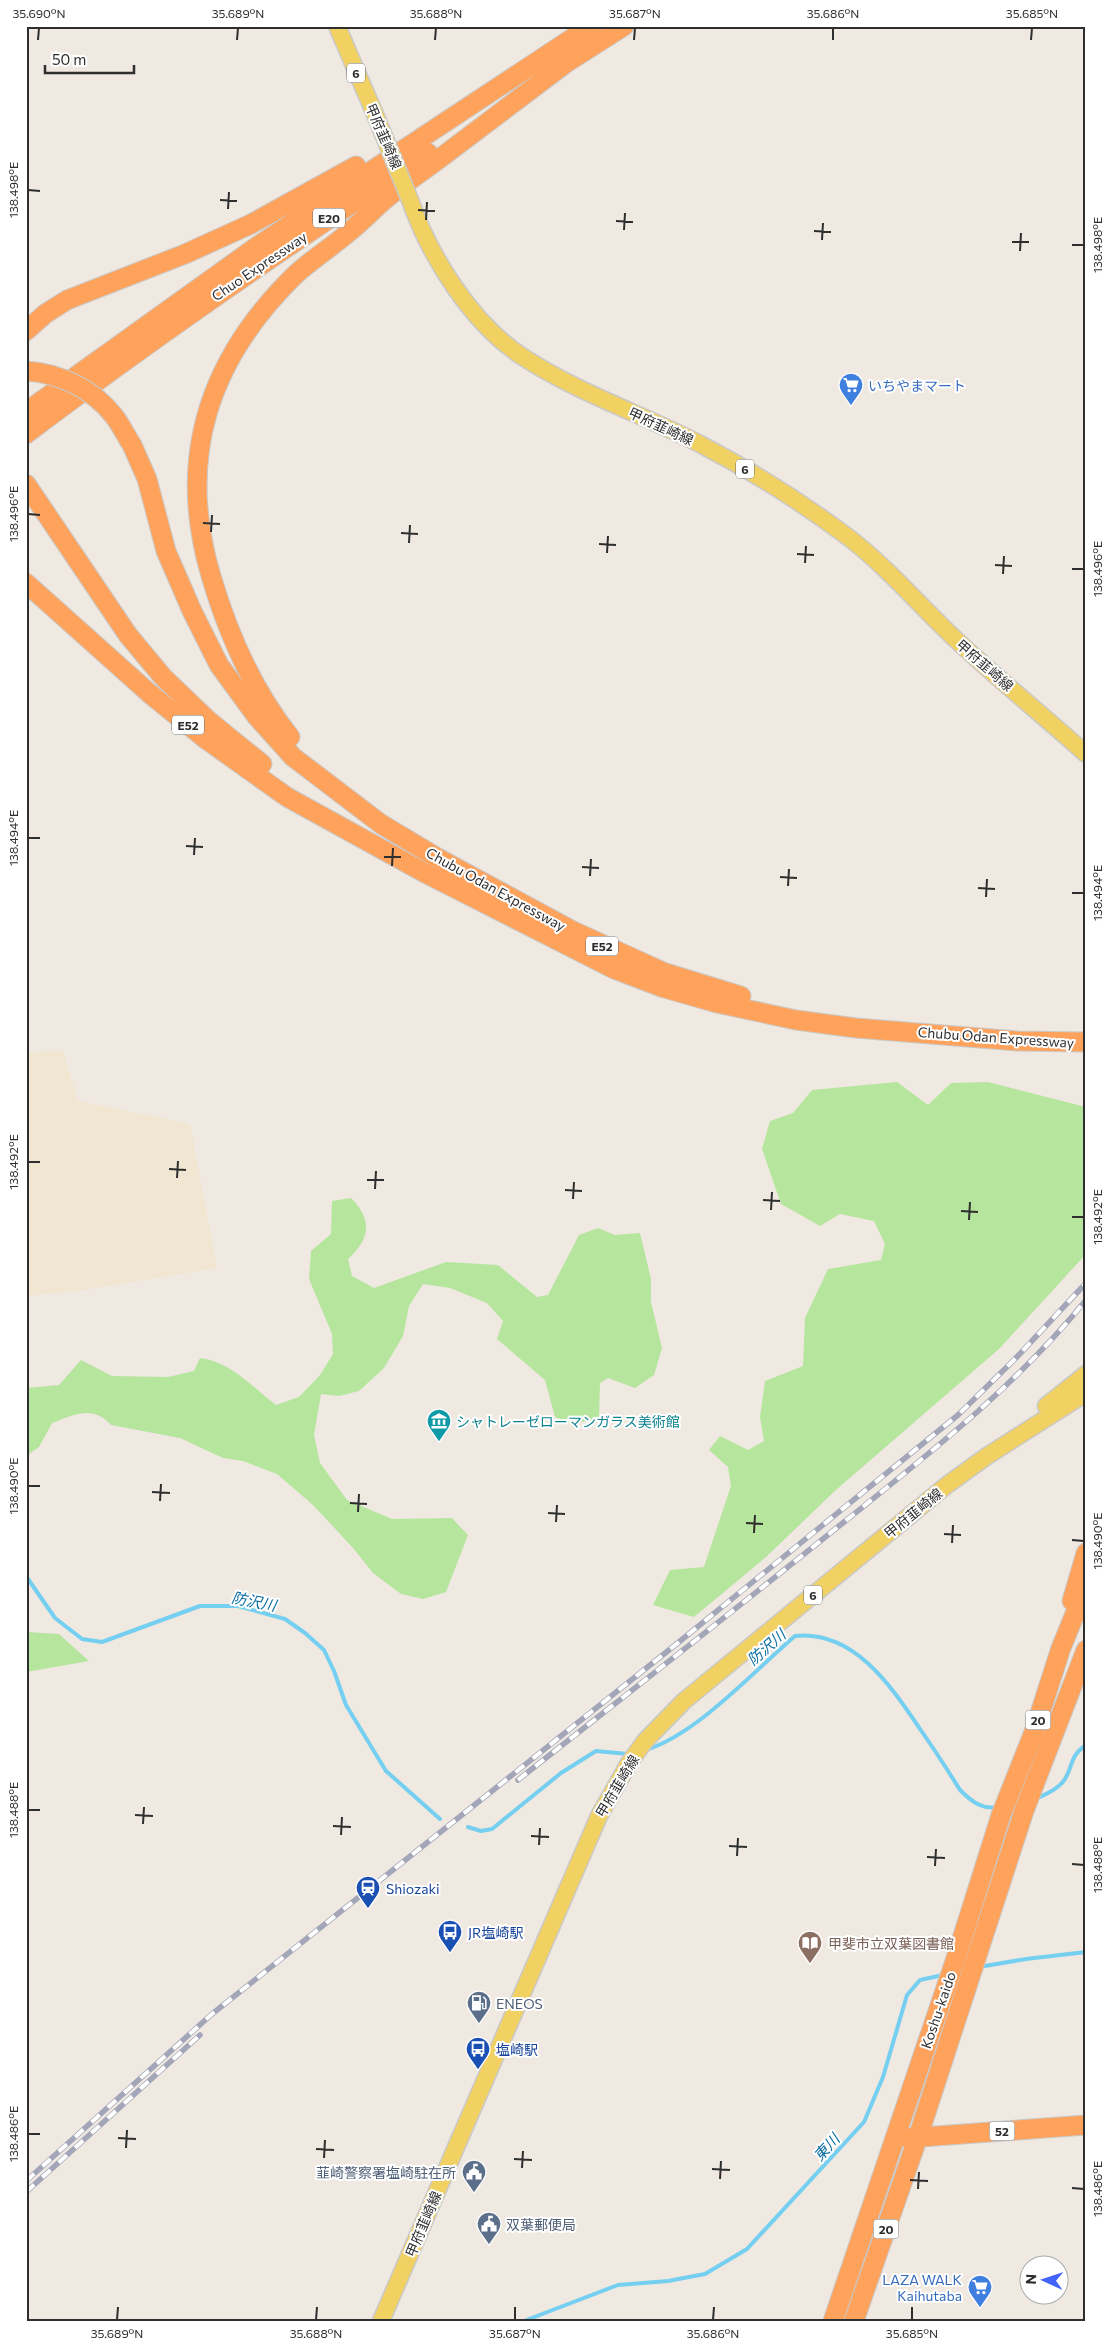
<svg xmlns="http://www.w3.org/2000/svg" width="1112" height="2347" viewBox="0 0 1112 2347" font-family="Commissioner,'Noto Sans JP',sans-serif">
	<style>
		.education { fill: #f0e6d1 }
		.green { fill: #b6e59e }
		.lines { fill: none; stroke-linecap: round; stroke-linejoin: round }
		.stream { stroke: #75cff0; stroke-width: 4 }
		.major-casing { stroke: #c9c9c9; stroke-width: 19 }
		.highway-casing { stroke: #c9c9c9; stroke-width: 21 }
		.major { stroke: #f2d163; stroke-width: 16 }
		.highway { stroke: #ffa35c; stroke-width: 19 }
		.rail-casing { stroke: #a3a6b8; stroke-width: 5.5 }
		.rail { stroke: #fff; stroke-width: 4; stroke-dasharray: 11; stroke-linecap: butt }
		.major-bridge-casing { stroke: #c9c9c9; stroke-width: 19; stroke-linecap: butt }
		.highway-bridge-casing { stroke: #c9c9c9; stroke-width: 21; stroke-linecap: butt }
		.major-bridge { stroke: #f2d163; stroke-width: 16 }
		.highway-bridge { stroke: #ffa35c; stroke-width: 19 }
		.ticks { fill: none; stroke: #2e2e2e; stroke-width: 2 }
		.labels { text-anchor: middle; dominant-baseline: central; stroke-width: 4; stroke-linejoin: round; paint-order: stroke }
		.shield { fill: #fff; stroke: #6d6d6d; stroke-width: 1 }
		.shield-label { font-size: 12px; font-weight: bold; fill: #2e2e2e }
		.street-label { font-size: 14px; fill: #2e2e2e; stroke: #fff }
		.shop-label { font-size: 14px; fill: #366cbe; stroke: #fff; text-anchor: start }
		.culture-label { font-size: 14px; fill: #0d838f; stroke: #fff; text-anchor: start }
		.transit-label { font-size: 14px; fill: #164399; stroke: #fff; text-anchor: start }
		.education-label { font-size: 14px; fill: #785e54; stroke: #fff; text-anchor: start }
		.service-label { font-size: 14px; fill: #4e5e75; stroke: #fff; text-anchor: start }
		.water-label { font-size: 15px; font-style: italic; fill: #0d6fa3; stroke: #fff }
		.neatline { fill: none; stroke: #2e2e2e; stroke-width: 2 }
		.ticks-label { font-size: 12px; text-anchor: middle; fill: #2e2e2e }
	</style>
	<rect width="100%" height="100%" fill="#efe9e1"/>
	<path class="education" d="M63,1051l15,50 112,23 27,144 -140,23 -51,5v-244z"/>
	<path class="green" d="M897,1082l31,23 23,-22 37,-1 98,25v147l-87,95 -162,140 -71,68 -72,60 -41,-12 17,-35 34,-3 27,-81 -3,-19 -19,-17 11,-14 28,14 16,-9 -4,-24 5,-36 38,-15 2,-48 23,-49 53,-9 4,-16 -11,-23 -34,-7 -20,12 -39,-22 -19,-55 8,-28 23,-8 19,-23z
		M351,1198c22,22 19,41 -3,61l4,17 22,12 72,-26 52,3 39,32 11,-2 31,-60 19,-7 17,7 25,-2 11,46v23l11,46 -8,27 -19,13 -27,-10 -8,5 -1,35 -26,6 -18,-7 -10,-37 -48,-41 6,-18 -16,-18 -37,-15 -27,-4 -14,22 -6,30 -19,32 -25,23 -20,5 -18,-2 -7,41 6,28 27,37 45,19 60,-1 16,17 -22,57 -23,7 -22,-5 -28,-21 -20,-25 -40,-43 -36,-31 -34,-13 -20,-3 -43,-20 -69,-13c-18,-21 -38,-10 -59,-2l-13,24 -13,9v-68l33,-3 22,-25 31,16 56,1 26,-6 6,-13c29,3 53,29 76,47l23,-8 21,-22 13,-21 -1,-20 -23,-55 2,-28 20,-17 1,-33z
		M26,1632l33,2 30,27 -63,11z"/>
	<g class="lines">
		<path class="stream" d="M26,1576l29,42 27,21 20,3 98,-36h38l47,13 20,14 19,17 10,21 12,34 40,66 54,48
			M645,1750c50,-14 109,-79 150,-114 59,-6 96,50 125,93 14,20 27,40 40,61 11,11 22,20 38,17
			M1035,1799c10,-4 24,-10 30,-20 9,-15 4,-22 21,-34
			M468,1827l13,4 11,-2 69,-56 35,-22 32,3
			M979,1967l47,-8 60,-7
			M524,2321l94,-36 50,-4 37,-7 42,-25 117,-127 19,-45 24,-82 13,-15 23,-5"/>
		<defs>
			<path id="major" d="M337,26l40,93
				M410,200c20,57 62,124 113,157 55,36 119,57 177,87 52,27 101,58 148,93 42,32 77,75 117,111 39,36 81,70 121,106
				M1046,1406l40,-32
				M381,2321l218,-505 30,-53 16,-22 39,-40 263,-216 40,-29 99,-63"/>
			<path id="highway" d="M555,70l69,-44
				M26,331l19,-17 22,-14 118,-46 66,-30 105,-58
				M26,412l233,-167 332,-219
				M26,434c131,-99 265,-191 402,-281
				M132,445l15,34 19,72 26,60 27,54 38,52 36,40 88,67 55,33 137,74 90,41 78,24
				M26,484l102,151 35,42 47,45 52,42
				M26,583l123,110 58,47 80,57 138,76 189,96 47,18 56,16 79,17 60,8 161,13 69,1
				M290,737c-38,-48 -62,-103 -79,-161 -35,-118 -3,-216 84,-301 17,-16 37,-28 54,-43 11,-9 21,-19 32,-29 19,-17 41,-31 62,-47 41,-31 82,-62 123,-93
				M1072,1601l14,-48
				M908,2138l178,-13
				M833,2321l122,-360 46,-146 33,-83 27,-84 25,-61
				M854,2321l64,-184 106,-326 62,-161"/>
		</defs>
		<use href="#major" class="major-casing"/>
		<use href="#highway" class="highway-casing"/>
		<use href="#major" class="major"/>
		<use href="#highway" class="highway"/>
		<defs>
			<path id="rail" d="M518,1780c109,-86 218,-171 326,-258 86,-69 172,-136 242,-222
				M26,2181l186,-167 462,-368 284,-231 57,-56 71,-76
				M26,2192l174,-157"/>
		</defs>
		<use href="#rail" class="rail-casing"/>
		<use href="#rail" class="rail"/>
		<defs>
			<path id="major-bridge" d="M377,119l33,81"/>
			<path id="highway-bridge" d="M26,371c33,2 67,18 88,45 7,9 12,20 18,29"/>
		</defs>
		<use href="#major-bridge" class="major-bridge-casing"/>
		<use href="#highway-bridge" class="highway-bridge-casing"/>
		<use href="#major-bridge" class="major-bridge"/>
		<use href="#highway-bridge" class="highway-bridge"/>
	</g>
	<path class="ticks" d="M38,40l1,-12M237,40l1,-12M435,40l1,-12M634,40l1,-12M833,40v-12M1031,40l1,-12M28,190l12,1M220,200l17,1M228,209l1,-17M418,210l17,1M426,220l1,-18M616,221l17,1M624,230l1,-17M814,231l17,1M822,240l1,-17M1012,242h17M1072,245h12M1020,251l1,-18M28,514l12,1M203,523l17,1M211,532l1,-17M401,533l17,1M409,543l1,-18M599,544l17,1M607,553l1,-17M797,554l17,1M805,563l1,-17M995,565l17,1M1072,569h12M1003,574l1,-18M28,838h12M186,846l17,1M194,855l1,-17M384,857h17M392,866l1,-18M582,867l17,1M590,876l1,-17M780,877l17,1M788,886l1,-17M978,888l17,1M1072,893h12M986,897l1,-18M28,1162h12M169,1169l17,1M177,1178l1,-17M367,1180h17M375,1189l1,-18M565,1190l17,1M573,1199l1,-17M763,1200l17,1M771,1210l1,-18M961,1211l17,1M1072,1217h12M969,1220l1,-18M28,1486h12M152,1492l18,1M160,1501l1,-17M350,1503l17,1M358,1512l1,-18M548,1513l17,1M556,1522l1,-17M746,1523l17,1M754,1533l1,-18M944,1534l17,1M1072,1540l12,1M952,1543l1,-18M28,1810h12M135,1815l18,1M143,1824l1,-17M333,1826l18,1M341,1835l1,-18M531,1836l18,1M539,1845l1,-17M729,1846l18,1M737,1856l1,-18M927,1857l18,1M1072,1864l12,1M935,1866l1,-17M28,2134h12M118,2138l18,1M126,2148l1,-18M316,2149l18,1M324,2158l1,-18M514,2159l18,1M522,2168l1,-17M712,2169l18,1M720,2179l1,-18M910,2180l18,1M1072,2188l12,1M918,2189l1,-17M117,2320l1,-13M316,2320l1,-13M515,2320v-13M713,2320l1,-13M912,2320v-13"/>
	<defs>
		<symbol id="supermarket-pin" viewBox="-11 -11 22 30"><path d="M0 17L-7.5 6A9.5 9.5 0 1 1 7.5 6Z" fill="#3f7fe0" stroke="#fff"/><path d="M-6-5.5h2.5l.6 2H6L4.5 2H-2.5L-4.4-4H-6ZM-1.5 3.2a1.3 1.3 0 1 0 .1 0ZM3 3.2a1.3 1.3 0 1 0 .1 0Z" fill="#fff"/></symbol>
		<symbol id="museum-pin" viewBox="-11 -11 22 30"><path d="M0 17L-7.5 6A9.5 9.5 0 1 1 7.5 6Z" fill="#0f9aa8" stroke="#fff"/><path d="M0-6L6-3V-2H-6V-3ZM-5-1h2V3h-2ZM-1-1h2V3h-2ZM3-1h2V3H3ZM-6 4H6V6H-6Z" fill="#fff"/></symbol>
		<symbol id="station-pin" viewBox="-11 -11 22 30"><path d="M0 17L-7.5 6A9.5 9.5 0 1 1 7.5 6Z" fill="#1a4fb4" stroke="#fff"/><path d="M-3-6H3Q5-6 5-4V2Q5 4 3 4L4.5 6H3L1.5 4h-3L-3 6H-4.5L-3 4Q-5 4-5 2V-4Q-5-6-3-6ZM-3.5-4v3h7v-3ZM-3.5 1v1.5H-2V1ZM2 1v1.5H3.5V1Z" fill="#fff"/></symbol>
		<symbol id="bus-pin" viewBox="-11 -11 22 30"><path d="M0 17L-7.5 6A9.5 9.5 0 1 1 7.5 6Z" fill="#1a4fb4" stroke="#fff"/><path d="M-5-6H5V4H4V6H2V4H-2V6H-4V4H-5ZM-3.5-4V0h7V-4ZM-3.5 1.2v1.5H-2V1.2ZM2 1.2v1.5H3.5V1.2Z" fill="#fff"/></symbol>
		<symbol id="library-pin" viewBox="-11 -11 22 30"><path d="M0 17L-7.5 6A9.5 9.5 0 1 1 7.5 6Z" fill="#8d6e63" stroke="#fff"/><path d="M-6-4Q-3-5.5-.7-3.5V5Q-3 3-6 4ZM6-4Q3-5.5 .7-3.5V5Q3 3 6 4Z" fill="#fff"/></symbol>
		<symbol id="fuel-pin" viewBox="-11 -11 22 30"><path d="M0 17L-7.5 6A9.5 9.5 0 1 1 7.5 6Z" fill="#5c6f8a" stroke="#fff"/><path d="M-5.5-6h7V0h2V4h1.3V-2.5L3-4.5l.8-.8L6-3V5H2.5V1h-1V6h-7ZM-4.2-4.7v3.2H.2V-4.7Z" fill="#fff"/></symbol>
		<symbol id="civic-pin" viewBox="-11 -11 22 30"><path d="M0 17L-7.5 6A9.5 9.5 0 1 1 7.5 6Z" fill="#5c6f8a" stroke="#fff"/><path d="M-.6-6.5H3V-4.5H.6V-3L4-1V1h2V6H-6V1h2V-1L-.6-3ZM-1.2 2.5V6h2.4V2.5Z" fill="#fff"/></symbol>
	</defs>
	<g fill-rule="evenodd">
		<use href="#supermarket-pin" x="837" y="371" width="28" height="38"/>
		<use href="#museum-pin" x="425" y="1407" width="28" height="38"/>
		<use href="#station-pin" x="354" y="1874" width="28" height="38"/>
		<use href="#bus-pin" x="436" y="1918" width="28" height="38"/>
		<use href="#library-pin" x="796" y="1929" width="28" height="38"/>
		<use href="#fuel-pin" x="465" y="1989" width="28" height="38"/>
		<use href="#bus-pin" x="464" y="2035" width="28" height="38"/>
		<use href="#civic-pin" x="460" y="2158" width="28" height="38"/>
		<use href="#civic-pin" x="475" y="2210" width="28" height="38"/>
		<use href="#supermarket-pin" x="966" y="2273" width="28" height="38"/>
	</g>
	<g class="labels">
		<g class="shield">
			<rect x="347" y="63.5" width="18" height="19" rx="4"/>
			<rect x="313" y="208.5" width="32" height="19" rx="4"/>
			<rect x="736" y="459.5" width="18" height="19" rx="4"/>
			<rect x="172" y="715.5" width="32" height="19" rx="4"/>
			<rect x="586" y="936.5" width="32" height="19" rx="4"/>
			<rect x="804" y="1585.5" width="18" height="19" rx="4"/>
			<rect x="1025.5" y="1710.5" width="25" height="19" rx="4"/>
			<rect x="989.5" y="2121.5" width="25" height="19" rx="4"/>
			<rect x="873.5" y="2219.5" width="25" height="19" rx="4"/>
		</g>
		<g class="shield-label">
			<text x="356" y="73">6</text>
			<text x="329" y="218">E20</text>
			<text x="745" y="469">6</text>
			<text x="188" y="725">E52</text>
			<text x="602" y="946">E52</text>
			<text x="813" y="1595">6</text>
			<text x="1038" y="1720">20</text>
			<text x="1002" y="2131">52</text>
			<text x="886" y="2229">20</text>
		</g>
		<g class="street-label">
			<text transform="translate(384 136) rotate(67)">甲府韮崎線</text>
			<text transform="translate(259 266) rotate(-34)">Chuo Expressway</text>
			<text transform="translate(661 426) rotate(25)">甲府韮崎線</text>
			<text transform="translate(985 665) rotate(41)">甲府韮崎線</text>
			<text transform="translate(496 889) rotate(29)">Chubu Odan Expressway</text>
			<text transform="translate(996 1037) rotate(4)">Chubu Odan Expressway</text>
			<text transform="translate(913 1513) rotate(-39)">甲府韮崎線</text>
			<text transform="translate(617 1786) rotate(-59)">甲府韮崎線</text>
			<text transform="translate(938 2010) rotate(-71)">Koshu-kaido</text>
			<text transform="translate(423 2224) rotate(-67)">甲府韮崎線</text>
		</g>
		<g class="shop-label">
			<text x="868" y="385">いちやまマート</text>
			<text x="962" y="2279" text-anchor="end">LAZA WALK<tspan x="962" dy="16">Kaihutaba</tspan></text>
		</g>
		<g class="culture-label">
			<text x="456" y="1421">シャトレーゼローマンガラス美術館</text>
		</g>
		<g class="transit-label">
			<text x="386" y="1888">Shiozaki</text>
			<text x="468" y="1932">JR塩崎駅</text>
			<text x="496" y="2049">塩崎駅</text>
		</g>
		<g class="education-label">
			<text x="828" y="1943">甲斐市立双葉図書館</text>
		</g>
		<g class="service-label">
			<text x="496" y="2003">ENEOS</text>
			<text x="456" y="2172" text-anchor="end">韮崎警察署塩崎駐在所</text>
			<text x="506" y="2224">双葉郵便局</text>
		</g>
		<g class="water-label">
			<text transform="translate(254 1601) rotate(11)">防沢川</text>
			<text transform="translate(766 1647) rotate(-41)">防沢川</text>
			<text transform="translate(826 2147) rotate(-48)">東川</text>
		</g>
	</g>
	<rect width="1112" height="2347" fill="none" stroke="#ffffff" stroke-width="55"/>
	<g transform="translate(1044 2280) rotate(273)"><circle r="24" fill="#ffffff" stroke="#ababab"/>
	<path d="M0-4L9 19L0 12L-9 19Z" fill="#4264fb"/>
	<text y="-8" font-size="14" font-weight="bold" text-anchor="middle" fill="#2e2e2e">N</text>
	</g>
	<path d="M45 65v8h89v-8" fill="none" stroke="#2e2e2e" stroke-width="2.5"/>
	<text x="52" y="65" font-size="15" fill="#2e2e2e" stroke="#ffffff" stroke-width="4" paint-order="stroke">50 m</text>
	<rect x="28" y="28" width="1056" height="2292" class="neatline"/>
	<g class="ticks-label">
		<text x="39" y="18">35.690°N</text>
		<text x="238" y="18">35.689°N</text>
		<text x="436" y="18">35.688°N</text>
		<text x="635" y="18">35.687°N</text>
		<text x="833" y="18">35.686°N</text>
		<text x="1032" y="18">35.685°N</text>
		<text transform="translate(14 190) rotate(-90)" y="4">138.498°E</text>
		<text transform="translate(1098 245) rotate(-90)" y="4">138.498°E</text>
		<text transform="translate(14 514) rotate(-90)" y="4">138.496°E</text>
		<text transform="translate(1098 569) rotate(-90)" y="4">138.496°E</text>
		<text transform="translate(14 838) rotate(-90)" y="4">138.494°E</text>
		<text transform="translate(1098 893) rotate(-90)" y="4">138.494°E</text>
		<text transform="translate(14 1162) rotate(-90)" y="4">138.492°E</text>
		<text transform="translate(1098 1217) rotate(-90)" y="4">138.492°E</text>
		<text transform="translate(14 1486) rotate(-90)" y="4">138.490°E</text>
		<text transform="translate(1098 1541) rotate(-90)" y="4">138.490°E</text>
		<text transform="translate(14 1810) rotate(-90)" y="4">138.488°E</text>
		<text transform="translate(1098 1865) rotate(-90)" y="4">138.488°E</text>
		<text transform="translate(14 2134) rotate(-90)" y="4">138.486°E</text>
		<text transform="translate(1098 2189) rotate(-90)" y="4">138.486°E</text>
		<text x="117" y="2338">35.689°N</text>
		<text x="316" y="2338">35.688°N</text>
		<text x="515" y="2338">35.687°N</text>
		<text x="713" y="2338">35.686°N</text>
		<text x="912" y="2338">35.685°N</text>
	</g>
</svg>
